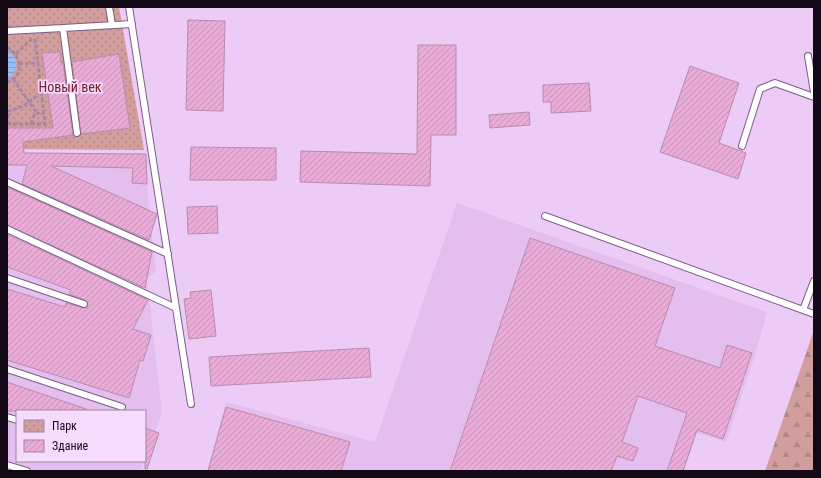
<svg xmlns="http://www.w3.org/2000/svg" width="821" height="478" viewBox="0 0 821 478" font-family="'Roboto Condensed',sans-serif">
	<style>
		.built { fill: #e3beef }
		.forest { fill: url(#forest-firs) }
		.park { fill: url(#park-dots) }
		.water { fill: url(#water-rules) }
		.building { fill: url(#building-hatch); stroke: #b98caa }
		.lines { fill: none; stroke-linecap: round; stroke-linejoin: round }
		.service-casing { stroke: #7b5e84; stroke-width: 8 }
		.path { stroke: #9f85a7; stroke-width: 2.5; stroke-dasharray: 4 2; stroke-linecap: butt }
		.service { stroke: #fff; stroke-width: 6 }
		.labels { text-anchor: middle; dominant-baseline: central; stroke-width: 3.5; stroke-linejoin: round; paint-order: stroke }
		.park-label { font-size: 14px; fill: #76202a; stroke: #f6dbfe }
	</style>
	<defs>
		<pattern id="forest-firs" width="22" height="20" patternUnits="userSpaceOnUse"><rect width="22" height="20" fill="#d29d9d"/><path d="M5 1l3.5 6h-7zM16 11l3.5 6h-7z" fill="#b38686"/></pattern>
		<pattern id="park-dots" width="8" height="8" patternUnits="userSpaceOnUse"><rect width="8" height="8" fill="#d29d9d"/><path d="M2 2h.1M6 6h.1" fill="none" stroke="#b38686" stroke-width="1.8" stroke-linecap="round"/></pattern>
		<pattern id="water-rules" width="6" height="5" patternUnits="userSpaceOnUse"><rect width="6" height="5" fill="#99bef5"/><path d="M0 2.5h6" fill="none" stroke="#83a2d1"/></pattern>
		<pattern id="building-hatch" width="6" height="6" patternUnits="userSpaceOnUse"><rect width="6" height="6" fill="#e9acd6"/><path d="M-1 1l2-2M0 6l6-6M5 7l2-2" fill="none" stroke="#c792b7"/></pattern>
	</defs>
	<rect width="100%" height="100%" fill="#edcbf7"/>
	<path class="built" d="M7,152l139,2 2,43 8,74 -9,8 15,134 -17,46v-48h-128v50h127l-4,10h-133z
		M457,203l310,109 -12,43 -29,87 -29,-9 -14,38h-476l19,-69 149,40z"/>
	<path class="forest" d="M814,330v141h-49z"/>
	<path class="park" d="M7,7h112l25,143 -137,-1z"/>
	<path class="water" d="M7,51c13,6 11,22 0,29z"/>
	<path class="building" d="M188,20l37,1 -2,90 -37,-1z
		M418,45h38v90h-25l-1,51 -130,-4 1,-31 116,3z
		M60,52l1,11h2l10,72 -50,7 1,11 122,1 1,30 -15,-1 1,-15 -82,-2 106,48 -8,26 -127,-56 5,-19h-20v-37h46l-11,-75z
		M119,54l11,74 -49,6 -9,-72z
		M690,66l49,17 -20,60 27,10 -8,26 -78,-27z
		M589,83l2,28 -40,2v-11h-8v-17z
		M529,112l1,13 -40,3 -1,-13z
		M191,147l85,1v32h-86z
		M7,187l145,65 -7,36 -138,-63z
		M217,206l1,27 -30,1 -1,-27z
		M7,234l141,66 -15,29 18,6 -8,26 -3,-1 -11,38 -122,-38v-71l58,18 1,-4 18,5 3,-1 1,-3 -3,-4 -16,-6 2,-4 -64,-23z
		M530,238l145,50 -20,58 65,22 7,-23 25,8 -29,86 -26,-9 -14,41h-16l20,-58 -49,-17 -16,46 16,6 -5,13 -16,-5 -6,15h-161z
		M211,290l5,46 -27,3 -5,-40 7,-1 -1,-6z
		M369,348l2,29 -160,9 -2,-29z
		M7,382l79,27v2h-79z
		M226,407l124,35 -9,29h-133z
		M145,428l14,5 -12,36h-2z"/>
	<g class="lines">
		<defs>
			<path id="service" d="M109,7l3,18
				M129,7l62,397
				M63,28l69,-4
				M7,31l56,-3 14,105
				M808,56l6,36
				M742,146l18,-57 15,-6 39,14
				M7,182l161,72
				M545,216l269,98
				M7,229l169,79
				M7,278l77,26
				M803,310l11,-29
				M7,369l115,38
				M7,417l10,3
				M7,465l20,6"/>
		</defs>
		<use href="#service" class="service-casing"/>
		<path class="path" d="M7,47c15,9 18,30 0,35
			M16,54l16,-15
			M19,64l19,-1
			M13,79l24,34
			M7,111c14,-2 24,-9 34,-20
			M7,124h38l-10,-86
			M7,124l2,-13
			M31,124c1,-9 5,-11 13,-12"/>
		<use href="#service" class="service"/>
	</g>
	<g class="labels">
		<g class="park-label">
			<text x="70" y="87">Новый век</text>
		</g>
	</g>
	<rect width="821" height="478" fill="none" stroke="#130816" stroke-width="16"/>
	<rect x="16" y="410" width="130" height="52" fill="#f6dbfe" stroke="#9b87a1"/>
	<rect x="24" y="420" width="20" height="12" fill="url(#park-dots)" stroke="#9b87a1"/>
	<text x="52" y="430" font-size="12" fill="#130816">Парк</text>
	<rect x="24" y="440" width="20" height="12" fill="url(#building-hatch)" stroke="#9b87a1"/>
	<text x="52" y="450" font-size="12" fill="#130816">Здание</text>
</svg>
